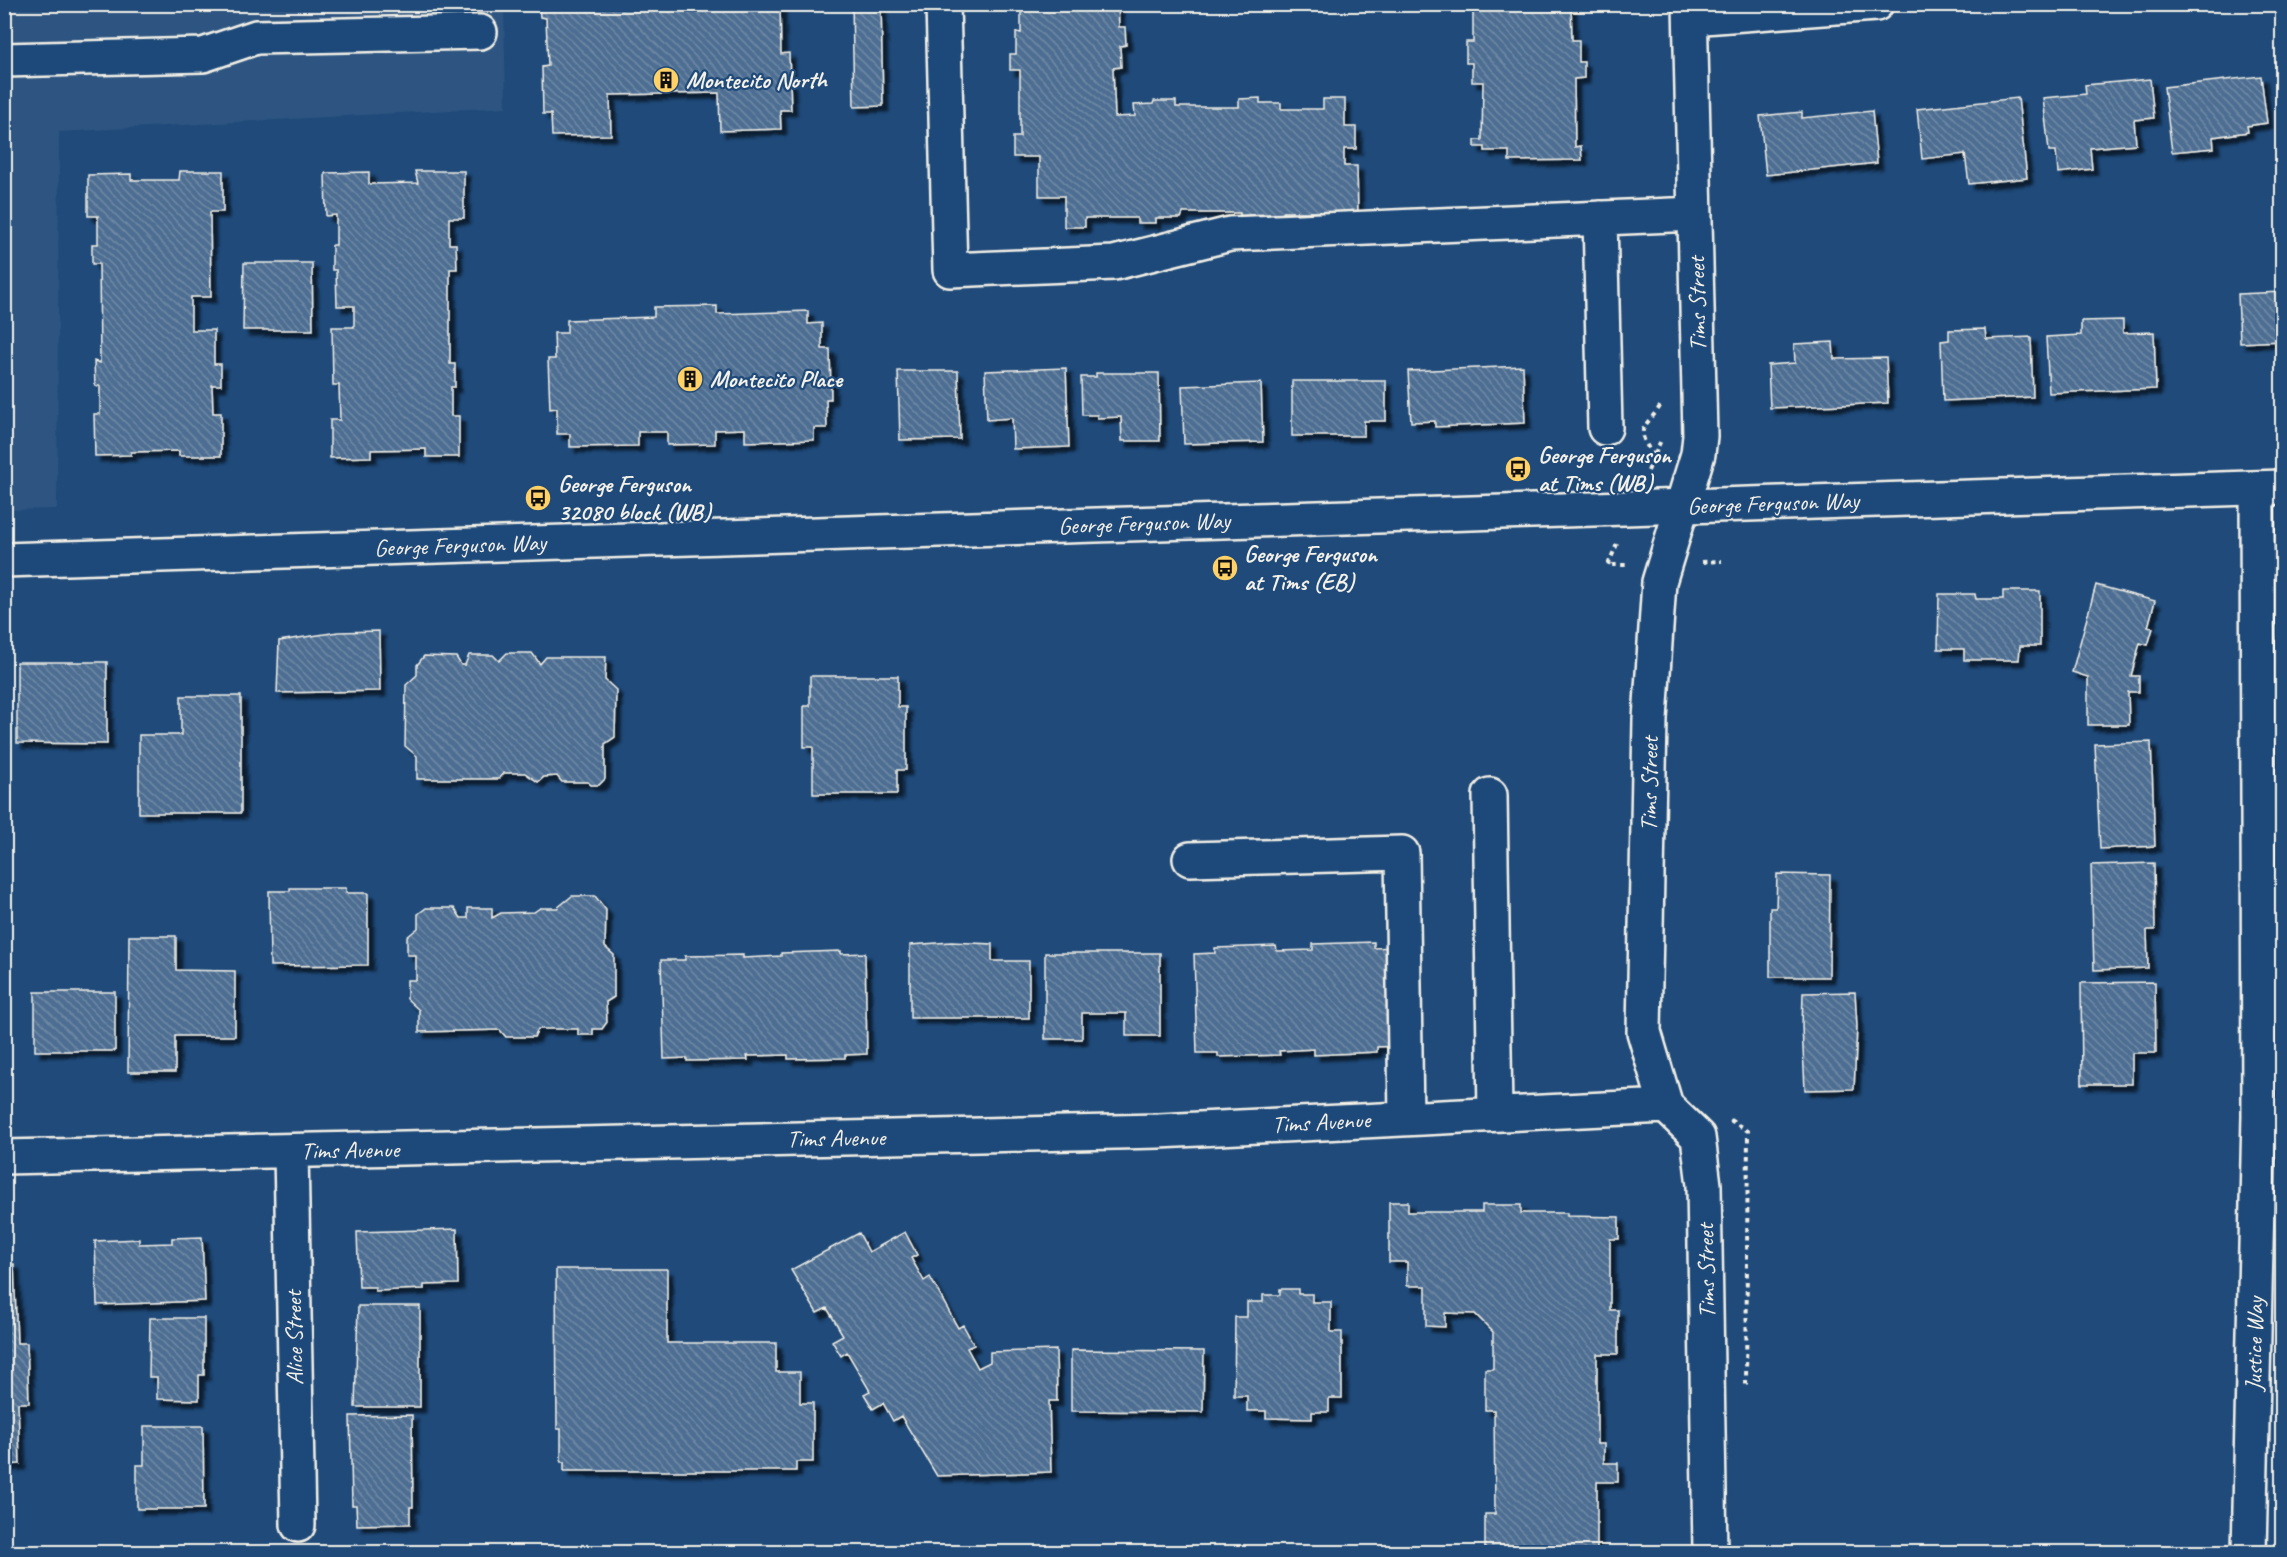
<svg xmlns="http://www.w3.org/2000/svg" width="2287" height="1557" viewBox="0 0 2287 1557" font-family="Caveat,sans-serif">
	<style>
		.built { fill: #2d5581 }
		.building { fill: url(#building-back-hatch); stroke: #f4f1e8; stroke-width: 1.5; filter: url(#shadow) }
		.lines { fill: none; stroke-linecap: round; stroke-linejoin: round }
		.minor-casing { stroke: #f4f1e8; stroke-width: 38 }
		.major-casing { stroke: #f4f1e8; stroke-width: 38 }
		.path { stroke: #f4f1e8; stroke-width: 4; stroke-dasharray: 4.5 4.5; stroke-linecap: butt }
		.minor { stroke: #1f4a7a; stroke-width: 33 }
		.major { stroke: #1f4a7a; stroke-width: 33 }
		.labels { text-anchor: middle; dominant-baseline: central; stroke-width: 4.5; stroke-linejoin: round; paint-order: stroke }
		.poi-label { font-size: 24px; font-weight: bold; fill: #f4f1e8; stroke: #1f4a7a; text-anchor: start }
		.street-label { font-size: 24px; fill: #f4f1e8; stroke: #1f4a7a }
	</style>
	<defs>
		<pattern id="building-back-hatch" width="6" height="6" patternUnits="userSpaceOnUse" patternTransform="scale(1.5)"><rect width="6" height="6" fill="#4d6e92"/><path d="M-1 5l2 2M0 0l6 6M5-1l2 2" fill="none" stroke="#708aa6"/></pattern>
		<filter id="shadow"><feDropShadow dx="5.5" dy="5.5" stdDeviation="1.5" flood-color="#0009"/></filter>
	</defs>
	<rect width="100%" height="100%" fill="#1f4a7a"/>
	<filter id="ink" filterUnits="userSpaceOnUse"><feTurbulence type="fractalNoise" baseFrequency=".0167" numOctaves="2"/><feDisplacementMap in="SourceGraphic" scale="12" xChannelSelector="R" yChannelSelector="G"/><feConvolveMatrix kernelMatrix="1 2 1 2 8 2 1 2 1" color-interpolation-filters="sRGB"/></filter>
	<g filter="url(#ink)">
		<path class="built" d="M4,5h500l2,102 -447,25 -2,377 -52,1z"/>
		<path class="building" d="M539,4h241l1,50 8,-1 2,57h-11l1,19 -61,2 -1,-38 -109,2 1,40 -59,1 -1,-22h-8l-1,-47 6,-1 -2,-48 -6,-1z
			M852,4h29l2,102 -29,1z
			M1021,4h97l1,23h6l1,18 -6,1 1,21 -8,1 2,49 20,-1 -1,-11 19,-1 1,-3h22v6h63v-8l21,-1v5h21v6h42v-10h22v28h11v22h-12v17h13l1,51h-21v-5h-54v10l-43,-4v-5h-57l-2,5h-25v5h-19v-5h-52v9h-21v-31h-25v-39h-26v-20h7v-67h-10v-16h6v-22l5,1z
			M1473,4h98l1,36h7v22h5v16l-10,1 1,68 6,-1 1,14 -73,1v-10h-24v-4h-10v-7h7l1,-58h-11v-19h-6v-21h7z
			M2261,76l6,47 -20,3 1,6 -35,5 1,11 -42,4 -8,-65z
			M2150,79l4,39 -20,2 2,24 -46,4 2,21 -34,4 -2,-22h-7l-6,-53 43,-4 -1,-9z
			M2018,98l9,80 -58,6 -4,-30 -43,5 -5,-50z
			M1872,111l5,52 -111,12 -6,-59 42,-4v6z
			M180,171h43v41h-13l1,85h-20v33h23v34h7v21h-9l1,28h8v43h-42v-5l-48,1v3l-36,1 -1,-42h6v-28h-5l-1,-25 6,2 -1,-99h-7v-20h6v-28h-10v-41l43,-1v6h48z
			M415,171h49v47h-15v26h7l1,25h-7v95h5v23h-4v29h8v41h-33v-8l-55,1v7l-41,1v-38h10l-1,-35h-6l-1,-58h22v-21h-17l-1,-36h-4v-25h4v-30l-10,1 -1,-43 44,-1v12l49,-1z
			M244,263h68l1,67h-70z
			M2282,292v49l-42,2 -2,-49z
			M717,306v8l91,-3v13l14,-1v26h8l1,50h-5l1,29h-13v12l-69,2v-13l-30,1v14l-48,1v-13h-29v14l-68,1v-13h-13v-26l-7,1 -2,-50h7l-1,-26h13v-13l87,-3v-10z
			M2123,320v13l31,-1 2,57 -107,4 -3,-56 35,-2v-14z
			M1985,329l1,10 45,-2 2,60 -90,4 -2,-60 8,-1v-10z
			M1833,342l1,17 52,-1 2,45 -118,5 -2,-43 27,-2 -1,-19z
			M1523,366l2,57 -90,4v-6l-24,1 -3,-51z
			M1066,368l3,79 -56,2 -1,-31 -25,2 -2,-49z
			M898,371h60l2,68 -60,1z
			M1096,373h63l1,68h-38l-1,-24 -24,1v-3h-15l-1,-38h15z
			M1292,381h94v40h-22v15h-72z
			M1261,383l2,59 -79,2 -2,-58z
			M2096,585l59,16 -7,26 5,1 -5,17 -8,-2 -9,33h8v16h-11l1,33h-41v-48l-16,-5z
			M2003,591h37v55h-20l-1,14h-55v-11h-26l1,-55h36l1,5h27z
			M379,631l1,60 -103,2 2,-52 59,-9z
			M507,653h25l8,11 6,-7h60l-1,23 11,10 -1,47 -10,7v35l-6,6h-8l-3,-3h-26l-5,-6 -13,1 -6,5 -13,-9h-21l-5,6h-82v-23l-12,-10 1,-61 11,-10v-10l7,-9 32,1 5,8h4l4,-10h24l6,6z
			M17,662h90v82l-90,-1z
			M810,676h88v31h8v63h-9v24h-84v-47h-9v-41h6z
			M181,696h60v117h-102v-78h42z
			M2151,742l4,104 -55,3 -5,-105z
			M2154,863l1,67h-8l1,38 -54,2 -3,-105z
			M1777,874l53,1 -1,102h-59v-69h6z
			M290,888h56v5h22v72l-98,1 -1,-75h21z
			M572,896h23l11,14 -1,37 9,8v42l-8,5 1,20 -5,7h-9v6h-15v-6h-40l-4,8h-28l-6,-7 -81,2v-22l-12,-11v-19h9v-25h-9v-18l11,-9v-14l8,-6h28l7,10h7v-10h24v10l9,-5 33,-1 6,-4h17z
			M129,936h47v34l59,1v65h-60v36h-47z
			M951,942l41,2v17h37v57h-119v-73z
			M1374,942v6l21,-1 3,99 -21,1v5l-63,3v-6l-35,2 1,4 -62,2v-4h-21l-3,-99 21,-1v-5l61,-2 1,5 36,-1v-6z
			M841,951v3l24,-1 2,101 -22,1v3l-57,1v-4l-41,1 1,4 -61,1v-3l-23,1 -3,-99h24v-4l58,-1v3l38,-2v-3z
			M1045,953h115v83h-34v-23h-44v26h-37z
			M2155,982l1,71h-24v31h-50l-1,-101z
			M35,992h80v59h-80z
			M1855,992l2,35 -3,62 -49,1 -3,-63 1,-34z
			M1389,1202h19v10h74v-7h39v8h46v3l52,1v22h-9v71h8v44h-21v90h7v19h14v19h-21v70h-112v-38h10l-1,-104h-9v-41h8v-37l-18,-18 -30,-1v14l-19,-1v-40h-19v-24h-18z
			M457,1229l1,55 -34,1v4l-49,2v-4h-16l-2,-55z
			M905,1232l12,23 -6,3 13,23 6,-4 28,51 5,-3 11,20 -7,3 11,20 12,-6v-10l66,-2 1,51h-8l2,71 -114,4 -36,-60 -8,5 -10,-18 -10,6 -9,-15 6,-3 -23,-39 -6,4 -9,-15 11,-6 -16,-27 -10,5 -26,-43 68,-37 10,19z
			M202,1237l3,64 -108,4 -2,-64 44,-2v5l33,-1v-5z
			M4,1264h10l3,79h10l2,60h-11l2,61 -16,1z
			M556,1269h111v74h109v29h24v31h13v59h-17v9h-232v-9h-3v-33h-4z
			M1280,1289h18v5h14v8h19v30h11v66h-13v14h-17v7l-46,-1v-7h-19v-15h-13l1,-79h12v-15h16v-7h17z
			M358,1306h62v101h-65z
			M150,1318h54v57h-5v25l-42,-1v-22h-8z
			M1071,1350l133,1 -1,61 -132,-1z
			M412,1415l1,92h-3v17l-53,1 -1,-20h-4l-2,-89z
			M144,1426h59l1,83h-67v-44h7z"/>
		<g class="lines">
			<defs>
				<path id="minor" d="M943,4l7,266 164,-7 116,-29 465,-20
					M1690,4l10,432 -2,18 -39,128 -9,137 -6,313 22,74 32,31 6,48 6,367
					M1691,18l185,-14
					M4,60l199,-5 53,-18 224,-5
					M1600,218l5,210
					M1490,795l5,318
					M1190,859l212,-6 4,265
					M291,1151l7,374
					M4,1157l1155,-26 507,-25
					M2249,1552l10,-437 -2,-627"/>
				<path id="major" d="M4,560l2278,-73"/>
			</defs>
			<use href="#minor" class="minor-casing"/>
			<use href="#major" class="major-casing"/>
			<path class="path" d="M1654,456c-23,-31 -6,-28 8,-53
				M1648,471l13,-31
				M1617,544l-9,21h18
				M1702,562l20,-1
				M1730,1120l18,11 -2,256"/>
			<use href="#minor" class="minor"/>
			<use href="#major" class="major"/>
		</g>
	</g>
	<defs>
		<symbol id="building-disc" viewBox="-11 -11 22 22"><circle r="9.5" fill="#ffd166" stroke="#1f4a7a"/><path d="M-4-6H4V6H1V3H-1V6H-4ZM-2.5-4.3h1.7v1.8h-1.7ZM.8-4.3h1.7v1.8H.8ZM-2.5-1h1.7V.8h-1.7ZM.8-1h1.7V.8H.8Z" fill="#111"/></symbol>
		<symbol id="bus-disc" viewBox="-11 -11 22 22"><circle r="9.5" fill="#ffd166" stroke="#1f4a7a"/><path d="M-5-6H5V4H4V6H2V4H-2V6H-4V4H-5ZM-3.5-4V0h7V-4ZM-3.5 1.2v1.5H-2V1.2ZM2 1.2v1.5H3.5V1.2Z" fill="#111"/></symbol>
	</defs>
	<g fill-rule="evenodd">
		<use href="#building-disc" x="651" y="65" width="30" height="30"/>
		<use href="#building-disc" x="675" y="364" width="30" height="30"/>
		<use href="#bus-disc" x="1503" y="454" width="30" height="30"/>
		<use href="#bus-disc" x="523" y="483" width="30" height="30"/>
		<use href="#bus-disc" x="1210" y="553" width="30" height="30"/>
	</g>
	<g class="labels">
		<g class="poi-label">
			<text x="686" y="80">Montecito North</text>
			<text x="710" y="379">Montecito Place</text>
			<text x="1538" y="455">George Ferguson<tspan x="1538" dy="28">at Tims (WB)</tspan></text>
			<text x="558" y="484">George Ferguson<tspan x="558" dy="28">32080 block (WB)</tspan></text>
			<text x="1244" y="554">George Ferguson<tspan x="1244" dy="28">at Tims (EB)</tspan></text>
		</g>
		<g class="street-label">
			<text transform="translate(1697 304) rotate(-91)">Tims Street</text>
			<text transform="translate(1773 503) rotate(-2)">George Ferguson Way</text>
			<text transform="translate(1144 523) rotate(-2)">George Ferguson Way</text>
			<text transform="translate(460 545) rotate(-2)">George Ferguson Way</text>
			<text transform="translate(1649 784) rotate(-89)">Tims Street</text>
			<text transform="translate(1321 1122) rotate(-3)">Tims Avenue</text>
			<text transform="translate(836 1138) rotate(-1)">Tims Avenue</text>
			<text transform="translate(350 1150) rotate(-1)">Tims Avenue</text>
			<text transform="translate(1706 1271) rotate(-91)">Tims Street</text>
			<text transform="translate(294 1338) rotate(-91)">Alice Street</text>
			<text transform="translate(2254 1344) rotate(-89)">Justice Way</text>
		</g>
	</g>
	<rect width="2287" height="1557" fill="none" stroke="#1f4a7a" stroke-width="24"/>
	<rect x="12" y="12" width="2263" height="1533" fill="none" stroke="#f4f1e8" stroke-width="2" filter="url(#ink)"/>
</svg>
